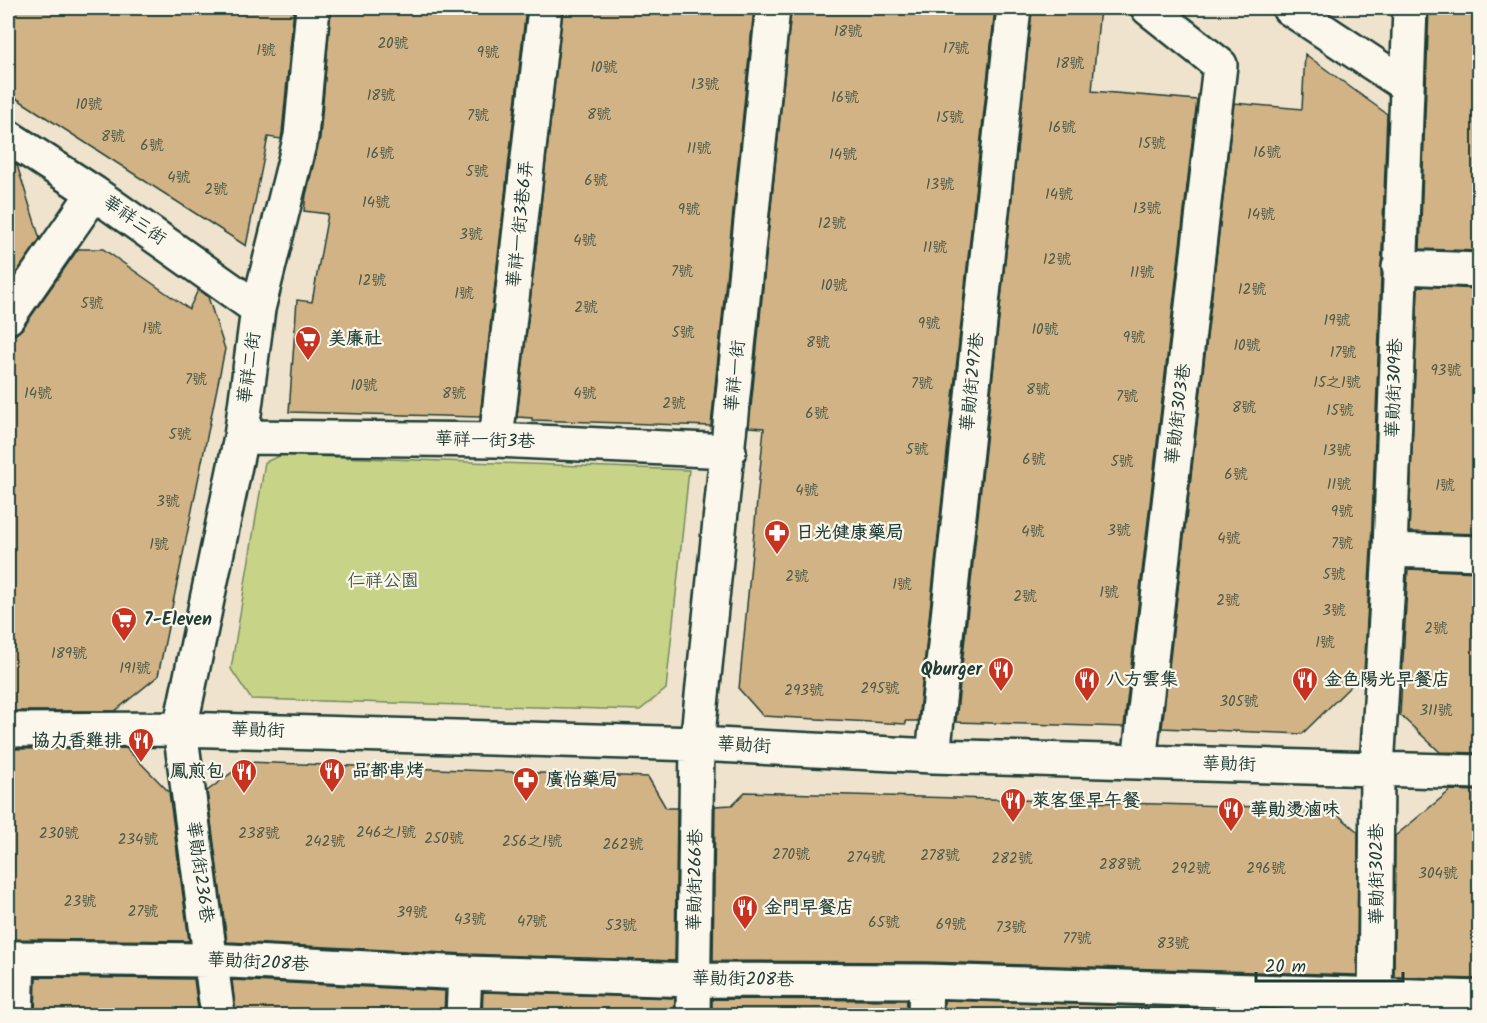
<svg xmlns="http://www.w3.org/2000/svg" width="1487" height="1023" viewBox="0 0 1487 1023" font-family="Kalam,'LXGW WenKai TC',sans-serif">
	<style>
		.green { fill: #c7d488; stroke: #73885e; stroke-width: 1.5 }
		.building { fill: #d2b386; stroke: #1f3d34; stroke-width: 1.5 }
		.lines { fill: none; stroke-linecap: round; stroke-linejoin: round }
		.minor-casing { stroke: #1f3d34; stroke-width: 38 }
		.minor { stroke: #fbf7ec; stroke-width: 33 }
		.labels { text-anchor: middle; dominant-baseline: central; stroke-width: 4.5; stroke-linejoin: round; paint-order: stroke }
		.number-label { font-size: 15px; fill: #4c5a48 }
		.street-label { font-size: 18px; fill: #1f3d34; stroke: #fbf7ec }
		.poi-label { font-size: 18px; font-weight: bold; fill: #1f3d34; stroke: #fbf7ec; text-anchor: start }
		.park-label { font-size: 18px; fill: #415b45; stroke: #fbf7ec }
	</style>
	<rect width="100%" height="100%" fill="#efe3cd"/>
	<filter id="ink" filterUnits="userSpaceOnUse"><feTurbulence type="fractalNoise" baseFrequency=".0167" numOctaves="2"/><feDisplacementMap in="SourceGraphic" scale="12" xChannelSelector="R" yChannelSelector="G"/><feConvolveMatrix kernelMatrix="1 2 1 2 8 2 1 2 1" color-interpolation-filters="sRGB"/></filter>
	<g filter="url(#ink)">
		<path class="green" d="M282,455l407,15 -23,219 -26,21 -389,-11 -20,-30 34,-207z"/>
		<path class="building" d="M8,8h286l-12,125 -1,6 -13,-2 -22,109 -238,-153z
			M331,8h195l-46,409 -191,-5 8,-112 15,2 16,-88 -24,-3 2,-16 14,-57z
			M563,8h191l-43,418 -179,-6v-2l-15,-1z
			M791,8h204l-77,713h-12v3l-143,-8 -24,-27 25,-261 -15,-1z
			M1032,8h68l-8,83 105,9 -73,627 -168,-5z
			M1429,8h50v243l-59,-2z
			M1305,54l82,60 -16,435 -7,124 -62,61 -140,-6 72,-625 68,6z
			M17,165l23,74 -32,46v-119z
			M78,249h25l86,60 9,-19 10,7 17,52 -67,327 -43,35h-107v-375l8,-2 7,-6z
			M1418,286l61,3v245l-70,-2z
			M1408,569l71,3v181l-39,-1 -40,-37z
			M126,748l43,44 20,149 -181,-2v-190z
			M246,762l402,15 18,31h11l-2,153 -209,-7 -239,-12 -20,-151z
			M1451,790l28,1v188l-85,-2 1,-141z
			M745,792l586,17 27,23 -1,143 -430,-13 -214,-1 2,-155 17,-1z
			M36,977l158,2 5,37h-164z
			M232,980l213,11 -1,25h-208z
			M483,992l192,6 -1,18h-192z
			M712,999l195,1 -1,16h-194z
			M944,1000l412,13v3h-412z"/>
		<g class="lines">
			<defs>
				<path id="minor" d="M1289,8l118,78
					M8,137l86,56 164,116
					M1399,267l81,3
					M8,317l86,-124
					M241,437l255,3 233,11
					M496,440l49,-432
					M1390,550l90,3
					M8,730l172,-1 517,15 236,12 547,16
					M933,756l81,-748
					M1139,762l81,-697 -72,-57
					M8,958l203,2 254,13 229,7 232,1 554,17
					M16,1016l2,-58
					M218,1016l-38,-287 61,-292 17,-128 43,-173 12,-128
					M463,1016l2,-43
					M693,1016l4,-272 76,-736
					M925,1016l1,-35
					M1375,1016l2,-248 13,-218 20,-542"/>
			</defs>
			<use href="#minor" class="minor-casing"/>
			<use href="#minor" class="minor"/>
		</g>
	</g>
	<defs>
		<symbol id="supermarket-pin" viewBox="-11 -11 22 30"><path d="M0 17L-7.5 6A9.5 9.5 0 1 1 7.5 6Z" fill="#c8321e" stroke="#fbf7ec"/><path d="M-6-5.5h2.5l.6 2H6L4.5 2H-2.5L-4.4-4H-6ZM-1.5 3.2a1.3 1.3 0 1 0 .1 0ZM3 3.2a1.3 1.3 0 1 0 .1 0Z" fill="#fff"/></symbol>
		<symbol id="pharmacy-pin" viewBox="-11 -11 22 30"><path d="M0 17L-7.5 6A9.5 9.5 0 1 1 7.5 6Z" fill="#c8321e" stroke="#fbf7ec"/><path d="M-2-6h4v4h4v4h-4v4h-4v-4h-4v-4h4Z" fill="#fff"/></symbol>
		<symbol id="restaurant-pin" viewBox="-11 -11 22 30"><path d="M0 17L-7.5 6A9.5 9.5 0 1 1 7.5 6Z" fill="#c8321e" stroke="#fbf7ec"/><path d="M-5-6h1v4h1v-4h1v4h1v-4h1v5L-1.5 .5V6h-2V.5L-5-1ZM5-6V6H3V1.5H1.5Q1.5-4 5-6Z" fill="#fff"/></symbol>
	</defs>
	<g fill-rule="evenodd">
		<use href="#supermarket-pin" x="293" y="324" width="30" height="40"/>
		<use href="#pharmacy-pin" x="762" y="518" width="30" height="40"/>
		<use href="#supermarket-pin" x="109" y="605" width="30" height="40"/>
		<use href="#restaurant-pin" x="986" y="655" width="30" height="40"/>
		<use href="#restaurant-pin" x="1072" y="665" width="30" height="40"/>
		<use href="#restaurant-pin" x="1290" y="665" width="30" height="40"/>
		<use href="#restaurant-pin" x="126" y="726" width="30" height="40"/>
		<use href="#restaurant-pin" x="317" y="756" width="30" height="40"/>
		<use href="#restaurant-pin" x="229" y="757" width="30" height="40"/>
		<use href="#pharmacy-pin" x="511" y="765" width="30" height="40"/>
		<use href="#restaurant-pin" x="998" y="786" width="30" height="40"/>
		<use href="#restaurant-pin" x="1216" y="795" width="30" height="40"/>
		<use href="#restaurant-pin" x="730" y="893" width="30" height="40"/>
	</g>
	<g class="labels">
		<g class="number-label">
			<text x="848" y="32">18號</text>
			<text x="393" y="44">20號</text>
			<text x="956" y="49">17號</text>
			<text x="266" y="51">1號</text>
			<text x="488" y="53">9號</text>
			<text x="1070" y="64">18號</text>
			<text x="604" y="68">10號</text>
			<text x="705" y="85">13號</text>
			<text x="381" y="96">18號</text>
			<text x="845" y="98">16號</text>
			<text x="89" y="105">10號</text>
			<text x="599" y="115">8號</text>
			<text x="478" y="116">7號</text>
			<text x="950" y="118">15號</text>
			<text x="1062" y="128">16號</text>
			<text x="113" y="137">8號</text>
			<text x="1152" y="144">15號</text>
			<text x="152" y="146">6號</text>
			<text x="699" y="149">11號</text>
			<text x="1267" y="153">16號</text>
			<text x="380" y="154">16號</text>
			<text x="843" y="155">14號</text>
			<text x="477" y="172">5號</text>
			<text x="179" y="178">4號</text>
			<text x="596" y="181">6號</text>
			<text x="940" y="185">13號</text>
			<text x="216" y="190">2號</text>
			<text x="1059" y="195">14號</text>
			<text x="376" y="203">14號</text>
			<text x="1147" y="209">13號</text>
			<text x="689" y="210">9號</text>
			<text x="1261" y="215">14號</text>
			<text x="832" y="224">12號</text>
			<text x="471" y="235">3號</text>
			<text x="585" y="241">4號</text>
			<text x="935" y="248">11號</text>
			<text x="1057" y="260">12號</text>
			<text x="682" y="272">7號</text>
			<text x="1142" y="273">11號</text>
			<text x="372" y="281">12號</text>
			<text x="834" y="286">10號</text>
			<text x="1252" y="290">12號</text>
			<text x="464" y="294">1號</text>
			<text x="92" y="304">5號</text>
			<text x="586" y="308">2號</text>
			<text x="1337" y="321">19號</text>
			<text x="929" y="324">9號</text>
			<text x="152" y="329">1號</text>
			<text x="1045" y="330">10號</text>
			<text x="683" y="333">5號</text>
			<text x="1134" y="338">9號</text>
			<text x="818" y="343">8號</text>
			<text x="1247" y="346">10號</text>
			<text x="1343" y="353">17號</text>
			<text x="1446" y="371">93號</text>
			<text x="196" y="380">7號</text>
			<text x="1337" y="383">15之1號</text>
			<text x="922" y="384">7號</text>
			<text x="364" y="386">10號</text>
			<text x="1038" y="390">8號</text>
			<text x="38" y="394">14號</text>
			<text x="454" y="394">8號</text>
			<text x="585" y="394">4號</text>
			<text x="1127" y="397">7號</text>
			<text x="674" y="404">2號</text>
			<text x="1244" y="408">8號</text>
			<text x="1340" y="411">15號</text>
			<text x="817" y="414">6號</text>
			<text x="180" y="435">5號</text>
			<text x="917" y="450">5號</text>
			<text x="1337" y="451">13號</text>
			<text x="1034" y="460">6號</text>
			<text x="1122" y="462">5號</text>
			<text x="1236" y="475">6號</text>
			<text x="1339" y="485">11號</text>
			<text x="1445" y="486">1號</text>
			<text x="807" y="491">4號</text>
			<text x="168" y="502">3號</text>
			<text x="1342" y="512">9號</text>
			<text x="1119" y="531">3號</text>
			<text x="1033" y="532">4號</text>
			<text x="1229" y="539">4號</text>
			<text x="1342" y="544">7號</text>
			<text x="159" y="545">1號</text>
			<text x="1334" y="575">5號</text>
			<text x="797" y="577">2號</text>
			<text x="902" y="585">1號</text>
			<text x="1109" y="593">1號</text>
			<text x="1025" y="597">2號</text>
			<text x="1228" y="601">2號</text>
			<text x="1334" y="611">3號</text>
			<text x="1436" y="629">2號</text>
			<text x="1325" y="643">1號</text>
			<text x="69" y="654">189號</text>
			<text x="135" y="669">191號</text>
			<text x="880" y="689">295號</text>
			<text x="804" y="691">293號</text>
			<text x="1239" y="702">305號</text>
			<text x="1436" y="711">311號</text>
			<text x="386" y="833">246之1號</text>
			<text x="59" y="834">230號</text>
			<text x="259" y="834">238號</text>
			<text x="444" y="839">250號</text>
			<text x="138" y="840">234號</text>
			<text x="325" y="842">242號</text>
			<text x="532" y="842">256之1號</text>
			<text x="623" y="845">262號</text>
			<text x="791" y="855">270號</text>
			<text x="940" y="856">278號</text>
			<text x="866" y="858">274號</text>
			<text x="1012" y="859">282號</text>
			<text x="1120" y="865">288號</text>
			<text x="1191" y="869">292號</text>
			<text x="1266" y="869">296號</text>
			<text x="1438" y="874">304號</text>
			<text x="80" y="902">23號</text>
			<text x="143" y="912">27號</text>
			<text x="412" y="913">39號</text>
			<text x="470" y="920">43號</text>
			<text x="532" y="922">47號</text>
			<text x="884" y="923">65號</text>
			<text x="951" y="925">69號</text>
			<text x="621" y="926">53號</text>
			<text x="1011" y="928">73號</text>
			<text x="1077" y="939">77號</text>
			<text x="1173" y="944">83號</text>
		</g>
		<g class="street-label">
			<text transform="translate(134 221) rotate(35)">華祥三街</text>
			<text transform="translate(521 224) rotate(-84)">華祥一街3巷6弄</text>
			<text transform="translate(250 368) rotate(-82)">華祥二街</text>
			<text transform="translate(736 376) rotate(-84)">華祥一街</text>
			<text transform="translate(973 382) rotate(-84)">華勛街297巷</text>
			<text transform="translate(1395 388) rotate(-88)">華勛街309巷</text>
			<text transform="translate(1179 414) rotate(-83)">華勛街303巷</text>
			<text transform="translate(485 441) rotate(2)">華祥一街3巷</text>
			<text transform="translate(258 731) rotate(2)">華勛街</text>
			<text transform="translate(744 746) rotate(3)">華勛街</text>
			<text transform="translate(1229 765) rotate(1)">華勛街</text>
			<text transform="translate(199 872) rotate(82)">華勛街236巷</text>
			<text transform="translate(1377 874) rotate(-90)">華勛街302巷</text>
			<text transform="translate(696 880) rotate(-89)">華勛街266巷</text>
			<text transform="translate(258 963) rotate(3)">華勛街208巷</text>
			<text transform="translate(743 980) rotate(1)">華勛街208巷</text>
		</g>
		<g class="poi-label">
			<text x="328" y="339">美廉社</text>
			<text x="796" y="533">日光健康藥局</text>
			<text x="144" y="620">7-Eleven</text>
			<text x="982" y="670" text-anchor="end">Qburger</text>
			<text x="1106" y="680">八方雲集</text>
			<text x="1324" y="680">金色陽光早餐店</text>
			<text x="122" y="741" text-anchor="end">協力香雞排</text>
			<text x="352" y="771">品都串烤</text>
			<text x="224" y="772" text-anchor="end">鳳煎包</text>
			<text x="546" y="780">廣怡藥局</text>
			<text x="1032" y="801">萊客堡早午餐</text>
			<text x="1250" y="810">華勛燙滷味</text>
			<text x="764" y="908">金門早餐店</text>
		</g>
		<g class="park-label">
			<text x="383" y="581">仁祥公園</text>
		</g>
	</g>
	<rect width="1487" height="1023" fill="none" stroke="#fbf7ec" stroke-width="30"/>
	<rect x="15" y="15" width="1457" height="993" fill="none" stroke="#1f3d34" stroke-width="2" filter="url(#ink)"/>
	<path d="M1256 972v9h147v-9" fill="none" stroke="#1f3d34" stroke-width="3"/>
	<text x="1265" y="972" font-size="18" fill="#1f3d34" stroke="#fbf7ec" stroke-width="4.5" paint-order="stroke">20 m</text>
</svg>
